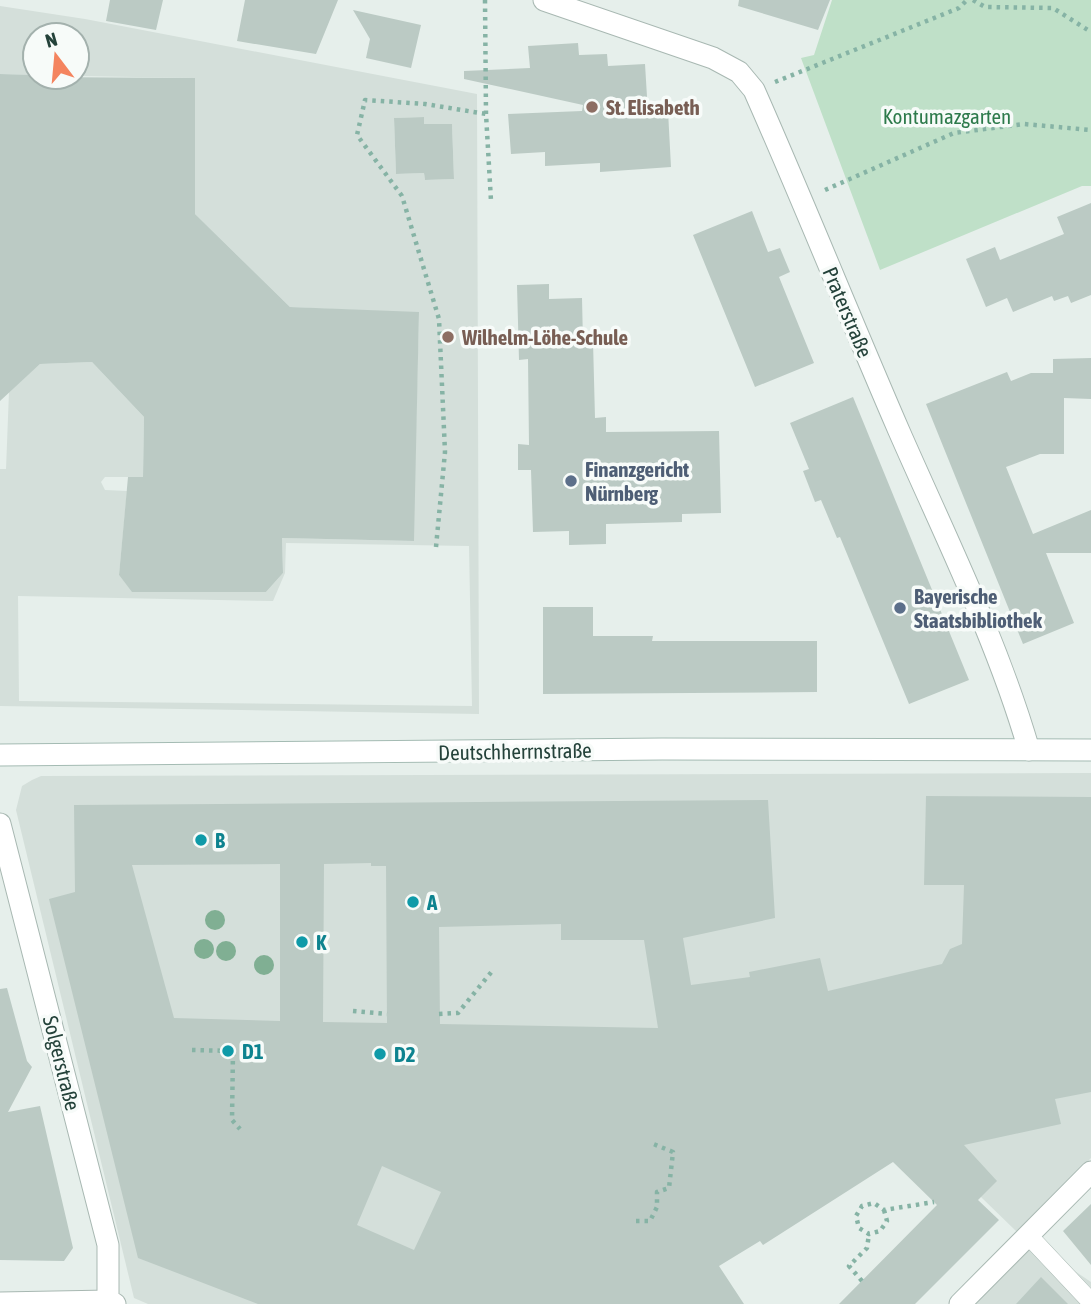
<svg xmlns="http://www.w3.org/2000/svg" width="1091" height="1304" viewBox="0 0 1091 1304" font-family="'Asap Condensed',sans-serif">
	<style>
		.built { fill: #d4dfda; fill-rule: evenodd }
		.green { fill: #bfe0c8 }
		.building { fill: #bbcac4; fill-rule: evenodd }
		.lines { fill: none; stroke-linecap: round; stroke-linejoin: round }
		.lane-casing { stroke: #a8b8b2; stroke-width: 19 }
		.street-casing { stroke: #a8b8b2; stroke-width: 23 }
		.secondary-casing { stroke: #a4bbb3; stroke-width: 23 }
		.path { stroke: #86b3a5; stroke-width: 4.5; stroke-dasharray: 3.5 5; stroke-linecap: butt }
		.lane { stroke: #fff; stroke-width: 18 }
		.street { stroke: #fff; stroke-width: 21 }
		.secondary { stroke: #fff; stroke-width: 21 }
		.tree { fill: #80af93 }
		.education-dot { fill: #8d6e63; stroke: #f7fbf9; stroke-width: 2.5 }
		.service-dot { fill: #5c6f8a; stroke: #f7fbf9; stroke-width: 2.5 }
		.culture-dot { fill: #0f9aa8; stroke: #f7fbf9; stroke-width: 2.5 }
		.labels { text-anchor: middle; dominant-baseline: central; stroke-width: 7; stroke-linejoin: round; paint-order: stroke }
		.education-label { font-size: 21px; font-weight: bold; fill: #785e54; stroke: #f7fbf9; text-anchor: start }
		.park-label { font-size: 21px; fill: #2d7a4b; stroke: #f7fbf9 }
		.street-label { font-size: 21px; fill: #24423a; stroke: #f7fbf9 }
		.service-label { font-size: 21px; font-weight: bold; fill: #4e5e75; stroke: #f7fbf9; text-anchor: start }
		.culture-label { font-size: 21px; font-weight: bold; fill: #0d838f; stroke: #f7fbf9; text-anchor: start }
	</style>
	<rect width="100%" height="100%" fill="#e6efeb"/>
	<path class="built" d="M0,6l85,13 392,75 2,620 -479,-8v-237h6l3,-77 31,-28 52,-2 52,55 -1,60h-38l-4,5 4,8 22,1 -8,84 13,16 134,1 17,-19 -1,-35 131,3 6,-228 -129,-6 -95,-93v-136l-118,-2v-41h-42v40l-35,-1zM424,117v7h28l2,55 -29,1 -1,-7 -28,1 -2,-56zM286,543l183,3 3,160 -453,-5 -1,-105 255,5 12,-28z
		M1091,773v385l-74,74 74,50v22h-120l46,-72 -141,-137 -47,12 -138,197h-543l-14,-6 -118,-488 6,-24 10,-6 9,-4z"/>
	<path class="green" d="M832,0h259v186h-9l-202,84 -79,-212 13,-3z"/>
	<path class="building" d="M110,0h53l-7,30 -50,-9z
		M245,0h93l-22,54 -79,-13z
		M739,0h91l-12,30 -80,-24z
		M353,10l68,15 -10,43 -45,-10 4,-19z
		M578,43l1,12 28,-1 1,12 37,-2 3,49 20,-2 3,56 -71,5v-9l-55,3v-14l-34,2 -3,-40 74,-3 1,-6 -119,-26v-8l66,-3 -2,-22z
		M0,74l35,1v2l160,1v136l95,93 129,5 -5,229 -132,-3 1,35 -17,19h-134l-13,-17 9,-98h15l1,-60 -52,-55 -52,2 -40,37z
		M424,117v7h28l2,55 -29,1 -1,-7 -28,1 -2,-56z
		M1091,203v92l-20,8 -3,-7 -14,5 -2,-5 -39,16 -6,-14 -21,9 -20,-48 29,-12 5,13 64,-26 -7,-17z
		M752,211l16,41 12,-4 10,24 -11,5 35,86 -59,24 -62,-152z
		M549,284v15l33,-1 1,44 10,-1 2,77 11,-1v15l113,-1 2,82 -39,1v8l-76,2v20l-37,1v-14l-36,1 -2,-62h-13v-26l11,1 -1,-86 -9,1 -2,-75z
		M1091,358v41l-27,-1v56h-24l-34,13 27,67 58,-24v43h-45l28,70 -51,21 -97,-240 81,-32 4,9 20,-8h22v-14z
		M853,397l116,283 -60,24 -69,-167 -3,1 -16,-38 -6,2 -12,-31 6,-2 -19,-46z
		M543,607h50v29h60l-1,5h165v51l-274,2z
		M926,796l165,1v295l-36,7 6,25 -97,21 33,36 -19,19 21,20 -84,84h-76l98,-99 -44,-43 -130,83 -3,-4 -41,25 25,38h-486l-120,-46 -89,-359 26,-7 -1,-87 694,-5 7,118 -92,20 8,47 59,-8 -1,-5 71,-14 8,33 114,-27 8,-15 12,-5 2,-59h-40zM371,863v3h15l1,157 -64,-1 1,-158zM280,864v157l-106,-3 -42,-153zM561,924v16h83l14,88 -218,-4 -1,-97zM382,1166l59,26 -27,58 -57,-25z
		M7,988l20,73 5,6 -24,45 32,-6 33,142 -9,13 -64,-1v-271z
		M1091,1204v61l-28,-34z
		M1041,1277l27,27h-52z"/>
	<g class="lines">
		<defs>
			<path id="lane" d="M1028,1235l63,67"/>
			<path id="street" d="M544,0l169,58 26,14 15,18c50,113 96,228 145,341 46,105 98,209 130,319
				M0,824l108,421v59
				M0,1303l109,-2 6,3
				M960,1304l131,-132"/>
			<path id="secondary" d="M0,755l662,-6 429,1"/>
		</defs>
		<use href="#lane" class="lane-casing"/>
		<use href="#street" class="street-casing"/>
		<use href="#secondary" class="secondary-casing"/>
		<path class="path" d="M485,0l1,114 5,87
			M973,0l12,7 68,1 38,24
			M775,82l184,-74 8,-8
			M825,190l129,-57 70,-9 67,6
			M436,547l9,-95 -6,-133 -37,-123 -45,-61 8,-35 60,4 61,10
			M353,1011l34,3
			M439,1014l19,-1 35,-43
			M192,1050l41,1 -1,69 8,9
			M884,1210l3,11 -7,10 -11,3 -10,-6 -3,-12 6,-10 12,-3 10,7 50,-8
			M636,1221h14l7,-14v-15l12,-4 4,-36 -22,-9
			M862,1281l-13,-15 18,-18 2,-14"/>
		<use href="#lane" class="lane"/>
		<use href="#street" class="street"/>
		<use href="#secondary" class="secondary"/>
	</g>
	<g class="tree">
		<circle cx="215" cy="920" r="10"/>
		<circle cx="204" cy="949" r="10"/>
		<circle cx="226" cy="951" r="10"/>
		<circle cx="264" cy="965" r="10"/>
	</g>
	<g class="education-dot">
		<circle cx="592" cy="107" r="7"/>
		<circle cx="448" cy="337" r="7"/>
	</g>
	<g class="service-dot">
		<circle cx="571" cy="481" r="7"/>
		<circle cx="900" cy="608" r="7"/>
	</g>
	<g class="culture-dot">
		<circle cx="201" cy="840" r="7"/>
		<circle cx="413" cy="902" r="7"/>
		<circle cx="302" cy="942" r="7"/>
		<circle cx="228" cy="1051" r="7"/>
		<circle cx="380" cy="1054" r="7"/>
	</g>
	<g class="labels">
		<g class="education-label">
			<text x="606" y="107">St. Elisabeth</text>
			<text x="462" y="337">Wilhelm-Löhe-Schule</text>
		</g>
		<g class="park-label">
			<text x="947" y="116">Kontumazgarten</text>
		</g>
		<g class="street-label">
			<text transform="translate(848 312) rotate(67)">Praterstraße</text>
			<text transform="translate(515 751) rotate(-1)">Deutschherrnstraße</text>
			<text transform="translate(62 1063) rotate(76)">Solgerstraße</text>
		</g>
		<g class="service-label">
			<text x="585" y="469">Finanzgericht<tspan x="585" dy="24">Nürnberg</tspan></text>
			<text x="914" y="596">Bayerische<tspan x="914" dy="24">Staatsbibliothek</tspan></text>
		</g>
		<g class="culture-label">
			<text x="215" y="840">B</text>
			<text x="427" y="902">A</text>
			<text x="316" y="942">K</text>
			<text x="242" y="1051">D1</text>
			<text x="394" y="1054">D2</text>
		</g>
	</g>
	<g transform="translate(56 56) rotate(344)"><circle r="33" fill="#f7fbf9" stroke="#a3b1ad" stroke-width="2"/>
	<path d="M0-5L12 26L0 18L-12 26Z" fill="#f4845f"/>
	<text y="-10" font-size="19" font-weight="bold" text-anchor="middle" fill="#24423a">N</text>
	</g>
</svg>
